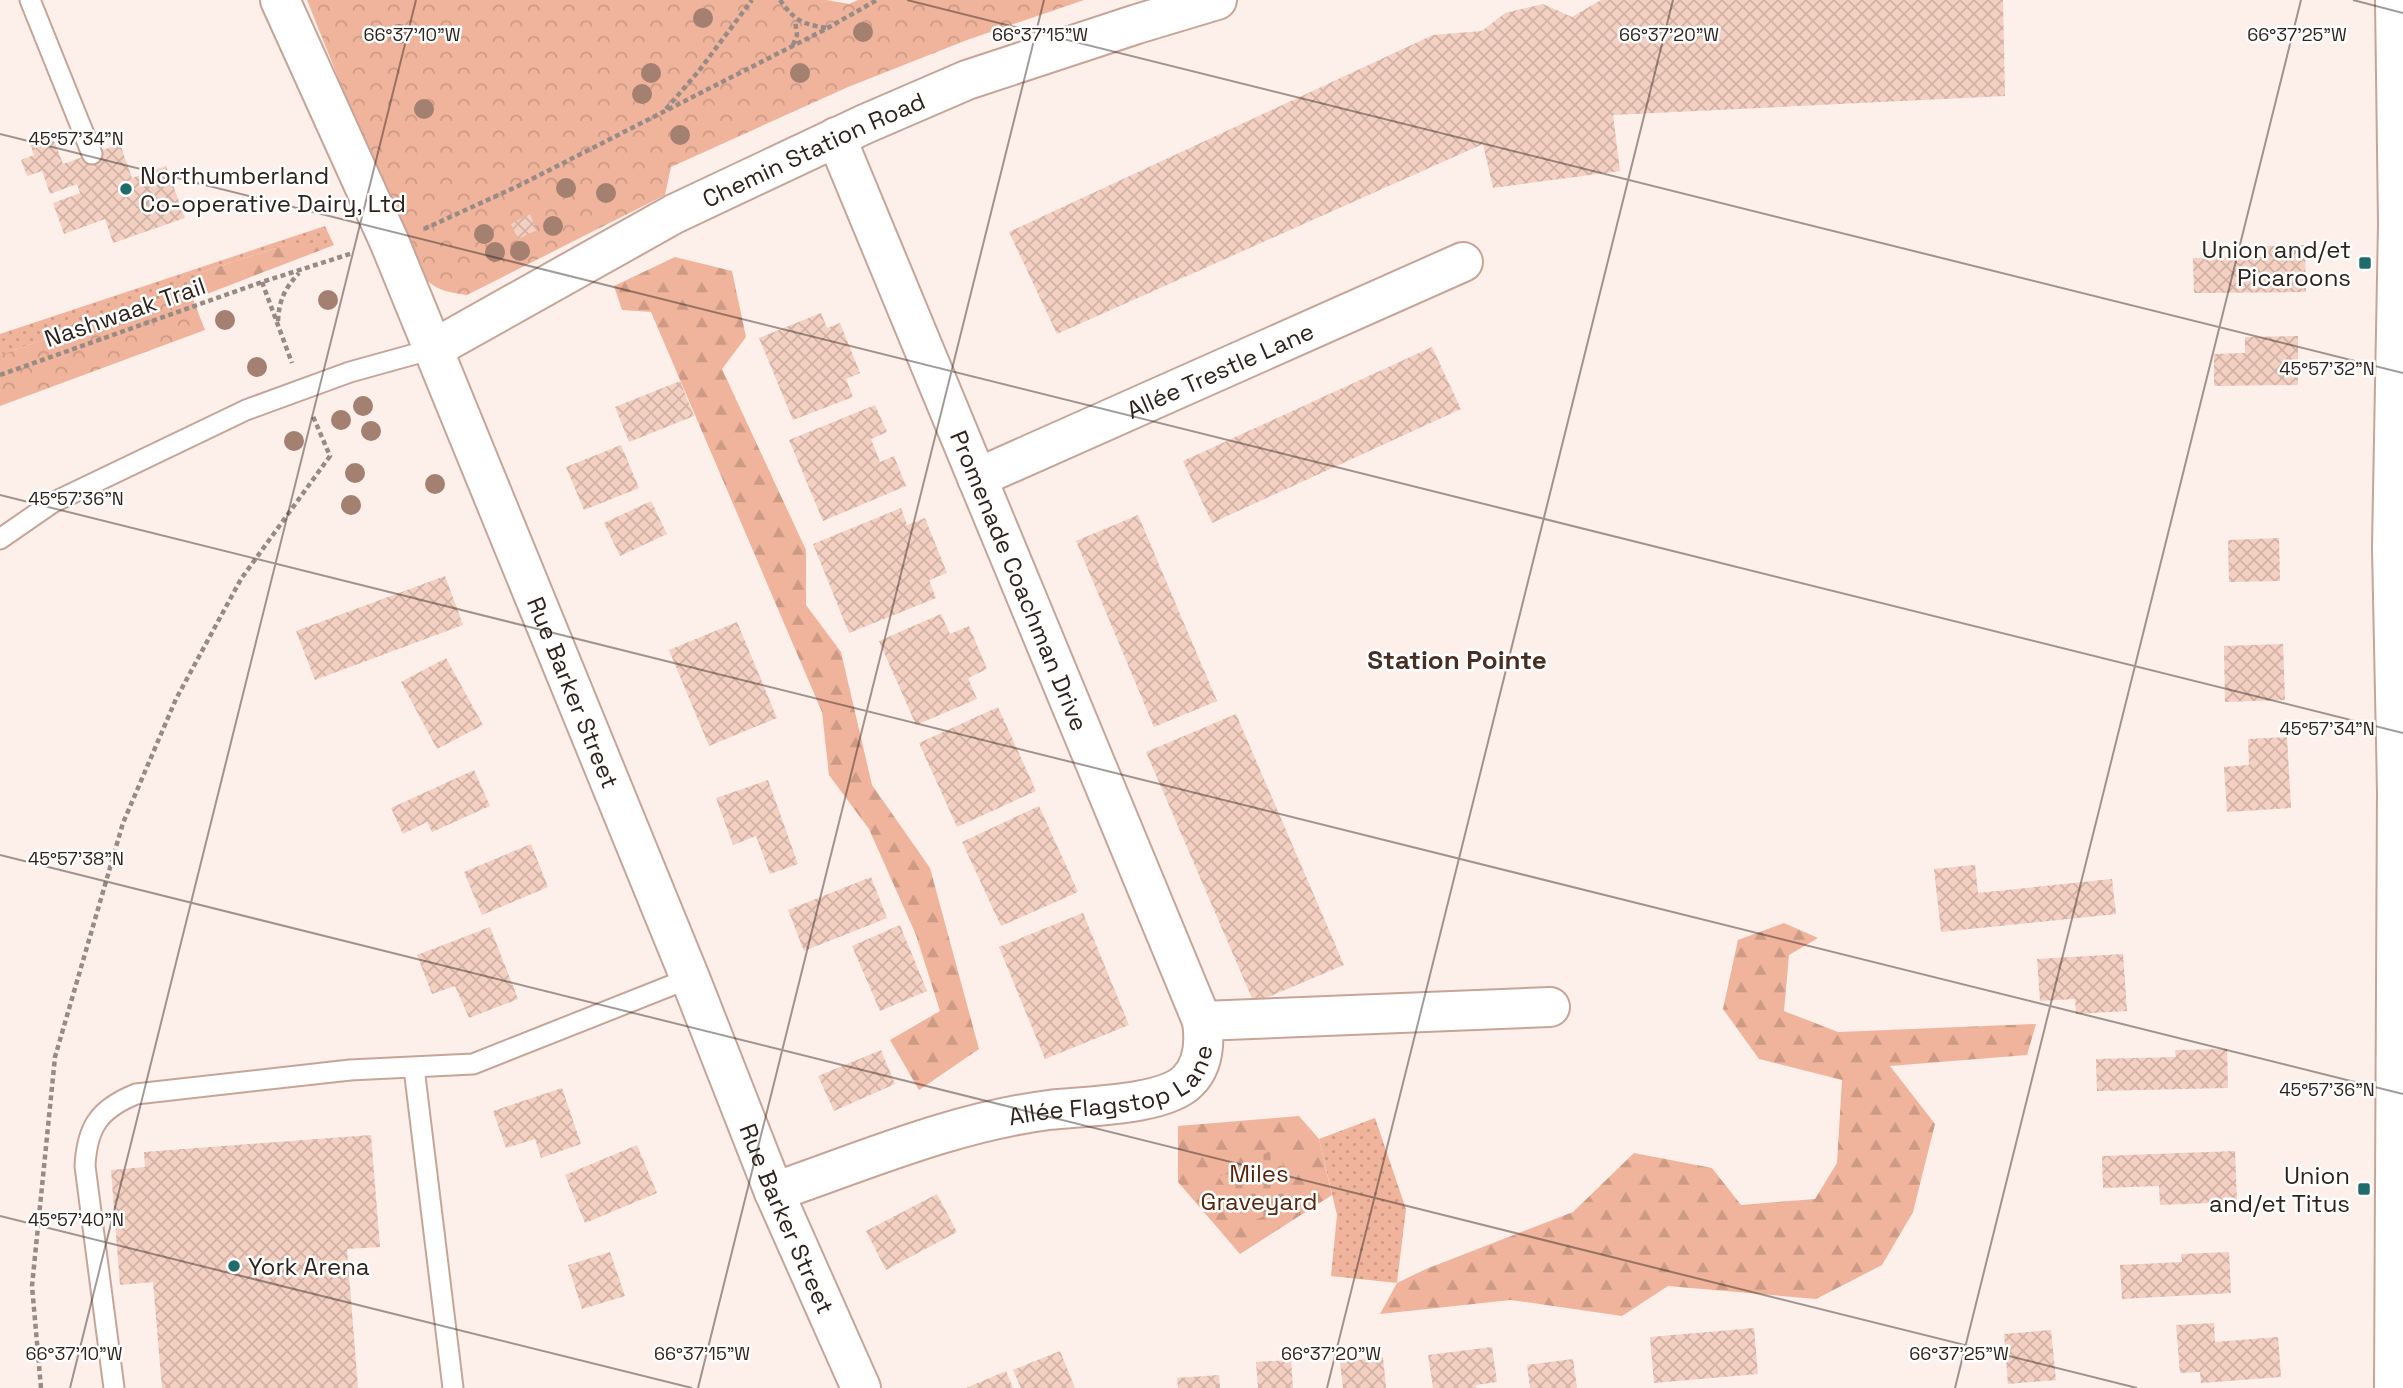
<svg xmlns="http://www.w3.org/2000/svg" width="2403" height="1388" viewBox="0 0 2403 1388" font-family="'Space Grotesk',sans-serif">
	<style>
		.grass { fill: url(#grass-dots) }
		.forest { fill: url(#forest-firs) }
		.cemetery { fill: url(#cemetery-stones) }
		.park { fill: url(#park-crowns) }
		.building { fill: url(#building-cross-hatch) }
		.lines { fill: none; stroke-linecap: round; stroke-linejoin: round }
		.service-casing { stroke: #c6a598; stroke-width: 23 }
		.minor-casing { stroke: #c6a598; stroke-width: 42 }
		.primary-casing { stroke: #c6a598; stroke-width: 42 }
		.path { stroke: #988b86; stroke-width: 4.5; stroke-dasharray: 5 3.5; stroke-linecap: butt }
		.service { stroke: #fff; stroke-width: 19 }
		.minor { stroke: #fff; stroke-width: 38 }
		.primary { stroke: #fff; stroke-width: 38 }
		.tree { fill: #a38070 }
		.ticks { fill: none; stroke: #2f231e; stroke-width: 2; stroke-opacity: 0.45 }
		.poi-dot { fill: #206c6b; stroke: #fff; stroke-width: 2.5 }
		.labels { text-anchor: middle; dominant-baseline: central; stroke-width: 5; stroke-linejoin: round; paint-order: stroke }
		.street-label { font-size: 24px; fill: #2f231e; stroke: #fff }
		.poi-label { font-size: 24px; fill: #2f231e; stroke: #fff; text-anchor: start }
		.park-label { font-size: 24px; fill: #59250c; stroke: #fff }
		.neighbourhood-label { font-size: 26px; font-weight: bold; fill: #482e23; stroke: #fff }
		.ticks-label { font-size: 18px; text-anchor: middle; fill: #2f231e; stroke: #fff; stroke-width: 5; stroke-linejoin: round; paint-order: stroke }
	</style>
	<defs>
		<pattern id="grass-dots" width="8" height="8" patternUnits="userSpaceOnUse" patternTransform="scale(1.75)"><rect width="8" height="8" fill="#efb49b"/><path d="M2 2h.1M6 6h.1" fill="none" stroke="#cd9a85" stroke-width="1.8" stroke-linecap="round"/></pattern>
		<pattern id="forest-firs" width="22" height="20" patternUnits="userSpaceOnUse" patternTransform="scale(1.75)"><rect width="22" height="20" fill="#efb49b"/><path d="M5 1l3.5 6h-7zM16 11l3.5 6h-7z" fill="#cd9a85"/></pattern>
		<pattern id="cemetery-stones" width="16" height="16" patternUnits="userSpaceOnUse" patternTransform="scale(1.75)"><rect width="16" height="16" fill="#efb49b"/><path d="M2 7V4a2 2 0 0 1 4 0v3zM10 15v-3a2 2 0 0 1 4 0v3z" fill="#cd9a85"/></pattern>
		<pattern id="park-crowns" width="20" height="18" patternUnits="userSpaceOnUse" patternTransform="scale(1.75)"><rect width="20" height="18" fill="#efb49b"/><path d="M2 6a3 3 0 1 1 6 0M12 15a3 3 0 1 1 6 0" fill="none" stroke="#cd9a85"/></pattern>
		<pattern id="building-cross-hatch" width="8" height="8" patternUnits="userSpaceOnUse" patternTransform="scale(1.75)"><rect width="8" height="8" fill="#f3d0c1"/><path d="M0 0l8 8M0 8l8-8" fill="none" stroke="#d1b2a5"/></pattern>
	</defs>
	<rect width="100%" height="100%" fill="#fdefea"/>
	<path class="grass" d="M325,226l9,19h-49l-86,28 -10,16 -189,66v-21z
		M1375,1118l31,91 -9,74 -66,-7 6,-61 -18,-76z"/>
	<path class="forest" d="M285,245h49l-140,54 -5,-10 10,-16z
		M675,257l57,14 14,66 -24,32 84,181v55l35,47 31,133 58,83 49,181 -60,41 -29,-50 50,-29 -24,-76 -47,-106 -40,-54 -7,-63 -171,-400 -29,-2 -8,-24z
		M1784,923l34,15 -29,17 -5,56 54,21 198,-8 -9,31 -137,11 45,58 -22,88 -31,53 -66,34 -148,-13 -46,30 -111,-16 -131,14 17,-31 29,-14 147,-57 61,-59 78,15 29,37 74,-6 22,-36 5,-83 -83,-21 -36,-50 15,-69z
		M1299,1116l20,23 13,56 -92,59 -62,-72v-56z"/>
	<path class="cemetery" d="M1278,1147l16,56 -46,20 -29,-46z"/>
	<path class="park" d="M307,0h519l23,4 9,-4h226l-117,40 -119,47 -177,80 -6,28 -198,100c-29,-4 -35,-7 -54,-30z
		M189,289l16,41 -205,76v-51z"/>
	<path class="building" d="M1601,0h402l2,96 -392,19 7,56 -127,17 -10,-44 -426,190 -48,-102 424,-197 49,-4 23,-18 38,-9 29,13z
		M52,136l11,28 57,-20 12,34 34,-12 19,52 -72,25 -8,-24 -41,15 -11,-31 27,-10 -3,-9 -27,10 -8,-23 -15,5 -6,-16 13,-5 -4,-11z
		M530,214l7,16 -19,9 -7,-15z
		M2305,245l1,47 -112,1 -1,-35 73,-1v-11z
		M821,313l6,15 13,-5 20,50 -14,6 7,18 -60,23 -34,-82z
		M2298,336v49l-84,1v-32l31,-1v-16z
		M1432,347l29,62 -249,114 -29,-62z
		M680,381l14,35 -65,26 -14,-35z
		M875,405l12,27 -16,7 9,23 14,-6 12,30 -83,35 -34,-81z
		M621,445l18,43 -55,22 -18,-43z
		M651,501l16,33 -47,22 -16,-33z
		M901,508l6,17 18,-7 22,55 -18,7 7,18 -87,35 -36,-89z
		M1138,515l79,186 -63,26 -78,-186z
		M2279,538l1,43 -51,1 -1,-42z
		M445,576l18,49 -148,55 -19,-49z
		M941,614l9,20 19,-8 18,43 -19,9 9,21 -61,26 -37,-84z
		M737,622l40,96 -68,28 -40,-96z
		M2283,644l2,56 -60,2 -1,-56z
		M446,658l37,67 -46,24 -36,-67z
		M998,707l38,84 -79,36 -38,-84z
		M1236,714l108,251 -90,38 -108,-251z
		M2287,737l4,71 -64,4 -3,-45 25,-2 -1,-26z
		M474,770l16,36 -58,26 -5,-10 -24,12 -12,-26z
		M768,780l30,84 -28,10 -14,-38 -23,9 -17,-47z
		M1039,806l39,86 -77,34 -39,-84z
		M531,844l17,43 -66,28 -18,-43z
		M1975,865l3,28 134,-14 4,35 -175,18 -7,-63z
		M871,877l16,41 -83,33 -16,-41z
		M1083,913l46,112 -84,34 -46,-112z
		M900,925l27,66 -47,20 -28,-65z
		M490,927l28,72 -49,19 -14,-32 -23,8 -15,-39z
		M2123,954l4,57 -51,3 -1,-15 -35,2 -3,-42z
		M2227,1049l1,39 -131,3 -1,-32 80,-2 -1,-7z
		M881,1050l14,34 -61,27 -16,-35z
		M562,1088l19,56 -40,14 -6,-19 -29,9 -13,-37z
		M371,1135l9,112 -33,2 11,139h-196l-9,-106 -33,3 -9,-115 34,-3 -1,-15z
		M637,1145l20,48 -72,30 -20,-48z
		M2235,1151l2,51 -77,3 -1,-19 -56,2 -1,-32z
		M937,1194l20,38 -71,38 -20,-39z
		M610,1252l15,44 -43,13 -14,-44z
		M2229,1252l2,41 -109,6 -2,-34 62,-3 -1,-8z
		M2214,1323l1,19 63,-5 3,40 -80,6 -1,-11 -20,1 -4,-48z
		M1754,1328l4,46 -104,9 -4,-46z
		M2051,1330l5,50 -48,4 -4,-50z
		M1492,1347l5,35 -21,3v3h-43l-5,-33z
		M1060,1351l15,37h-54l-8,-18z
		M1383,1357l3,31h-43l-3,-26z
		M1573,1359l4,29h-47l-3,-23z
		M1291,1360l2,28h-35l-2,-26z
		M1006,1371l7,17h-47z
		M1219,1375l1,13h-42l-1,-10z"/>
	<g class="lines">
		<defs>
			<path id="service" d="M30,0l62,154
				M0,539l52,-36 194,-93 104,-38 83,-23
				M414,1068l39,320
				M114,1388l-29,-222c2,-39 14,-57 51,-72l214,-24 123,-6 217,-86"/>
			<g id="minor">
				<path id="s1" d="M280,0l109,241 301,737 84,214 87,196"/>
				<path id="s2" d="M836,137l366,884"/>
				<path id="s3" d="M433,349l241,-135 191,-90 102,-44 170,-56 80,-24"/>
				<path id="s4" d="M977,478l486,-216"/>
				<path id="s5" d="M774,1192c90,-31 180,-70 275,-82 33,-4 115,-4 139,-29 16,-16 17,-39 14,-60l348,-14"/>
			</g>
			<path id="primary" d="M2394,1388l3,-597 -5,-244 6,-323 -3,-224"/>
		</defs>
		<use href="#service" class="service-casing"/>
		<use href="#minor" class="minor-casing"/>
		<use href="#primary" class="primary-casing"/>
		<path class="path" d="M780,0c15,21 22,24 47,28
			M793,45l4,-10 -2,-15
			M666,109l32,-37 54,-72
			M424,229l94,-43 306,-156 53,-30
			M262,282l30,81
			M278,321c1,-21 7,-33 21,-48
			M0,375l262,-93 91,-29
			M41,1388l-9,-102 23,-229 68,-234 53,-124 65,-120 89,-123 -18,-42"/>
		<use href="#service" class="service"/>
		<use href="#minor" class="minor"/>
		<use href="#primary" class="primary"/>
	</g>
	<g class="tree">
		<circle cx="703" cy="18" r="10"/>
		<circle cx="863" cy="32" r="10"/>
		<circle cx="399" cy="34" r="10"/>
		<circle cx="651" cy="73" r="10"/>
		<circle cx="800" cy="73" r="10"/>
		<circle cx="642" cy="94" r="10"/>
		<circle cx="424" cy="109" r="10"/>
		<circle cx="680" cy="135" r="10"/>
		<circle cx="566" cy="188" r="10"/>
		<circle cx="606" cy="193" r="10"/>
		<circle cx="553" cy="226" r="10"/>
		<circle cx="484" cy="234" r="10"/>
		<circle cx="520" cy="251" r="10"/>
		<circle cx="495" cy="252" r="10"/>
		<circle cx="328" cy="300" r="10"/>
		<circle cx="225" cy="320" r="10"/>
		<circle cx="257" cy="367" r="10"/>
		<circle cx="363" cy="406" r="10"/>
		<circle cx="341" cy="420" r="10"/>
		<circle cx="371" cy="431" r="10"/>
		<circle cx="294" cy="441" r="10"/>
		<circle cx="355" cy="473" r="10"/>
		<circle cx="435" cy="484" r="10"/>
		<circle cx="351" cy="505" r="10"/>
	</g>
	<path class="ticks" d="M907,0l1496,373M2353,0l50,13M0,134l2403,599M0,495l2403,599M0,855l2137,533M0,1216l692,172M70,1388l346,-1388M698,1388l346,-1388M1327,1388l346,-1388M1955,1388l346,-1388"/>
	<g class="poi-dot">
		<circle cx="126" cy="189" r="7"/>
		<rect x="2358" y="256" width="14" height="14" rx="3.5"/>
		<rect x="2357" y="1182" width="14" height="14" rx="3.5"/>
		<circle cx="234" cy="1266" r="7"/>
	</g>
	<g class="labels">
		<g class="street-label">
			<text stroke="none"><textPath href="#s3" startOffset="430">Chemin Station Road</textPath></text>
			<text transform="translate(125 312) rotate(-19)">Nashwaak Trail</text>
			<text stroke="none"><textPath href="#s4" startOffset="266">Allée Trestle Lane</textPath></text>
			<text stroke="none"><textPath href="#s2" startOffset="480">Promenade Coachman Drive</textPath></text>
			<text stroke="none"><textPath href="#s1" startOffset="752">Rue Barker Street</textPath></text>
			<text stroke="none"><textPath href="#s5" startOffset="359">Allée Flagstop Lane</textPath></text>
			<text stroke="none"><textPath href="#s1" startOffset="1320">Rue Barker Street</textPath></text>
		</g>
		<g class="poi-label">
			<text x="140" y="175">Northumberland<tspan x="140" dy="28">Co-operative Dairy, Ltd</tspan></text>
			<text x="2351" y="249" text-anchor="end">Union and/et<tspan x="2351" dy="28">Picaroons</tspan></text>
			<text x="2350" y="1175" text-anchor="end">Union<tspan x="2350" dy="28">and/et Titus</tspan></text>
			<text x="248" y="1266">York Arena</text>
		</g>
		<g class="park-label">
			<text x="1259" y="1173">Miles<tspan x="1259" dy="28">Graveyard</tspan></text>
		</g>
		<g class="neighbourhood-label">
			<text x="1457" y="660">Station Pointe</text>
		</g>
	</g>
	<g class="ticks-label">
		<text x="412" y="41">66°37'10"W</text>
		<text x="1040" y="41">66°37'15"W</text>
		<text x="1669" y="41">66°37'20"W</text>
		<text x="2297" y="41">66°37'25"W</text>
		<text x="76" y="145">45°57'34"N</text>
		<text x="2327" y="375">45°57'32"N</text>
		<text x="76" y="505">45°57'36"N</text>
		<text x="2327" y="735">45°57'34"N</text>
		<text x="76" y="865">45°57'38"N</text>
		<text x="2327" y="1096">45°57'36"N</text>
		<text x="76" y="1226">45°57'40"N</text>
		<text x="74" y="1360">66°37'10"W</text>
		<text x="702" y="1360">66°37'15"W</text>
		<text x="1331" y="1360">66°37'20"W</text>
		<text x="1959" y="1360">66°37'25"W</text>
	</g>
</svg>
